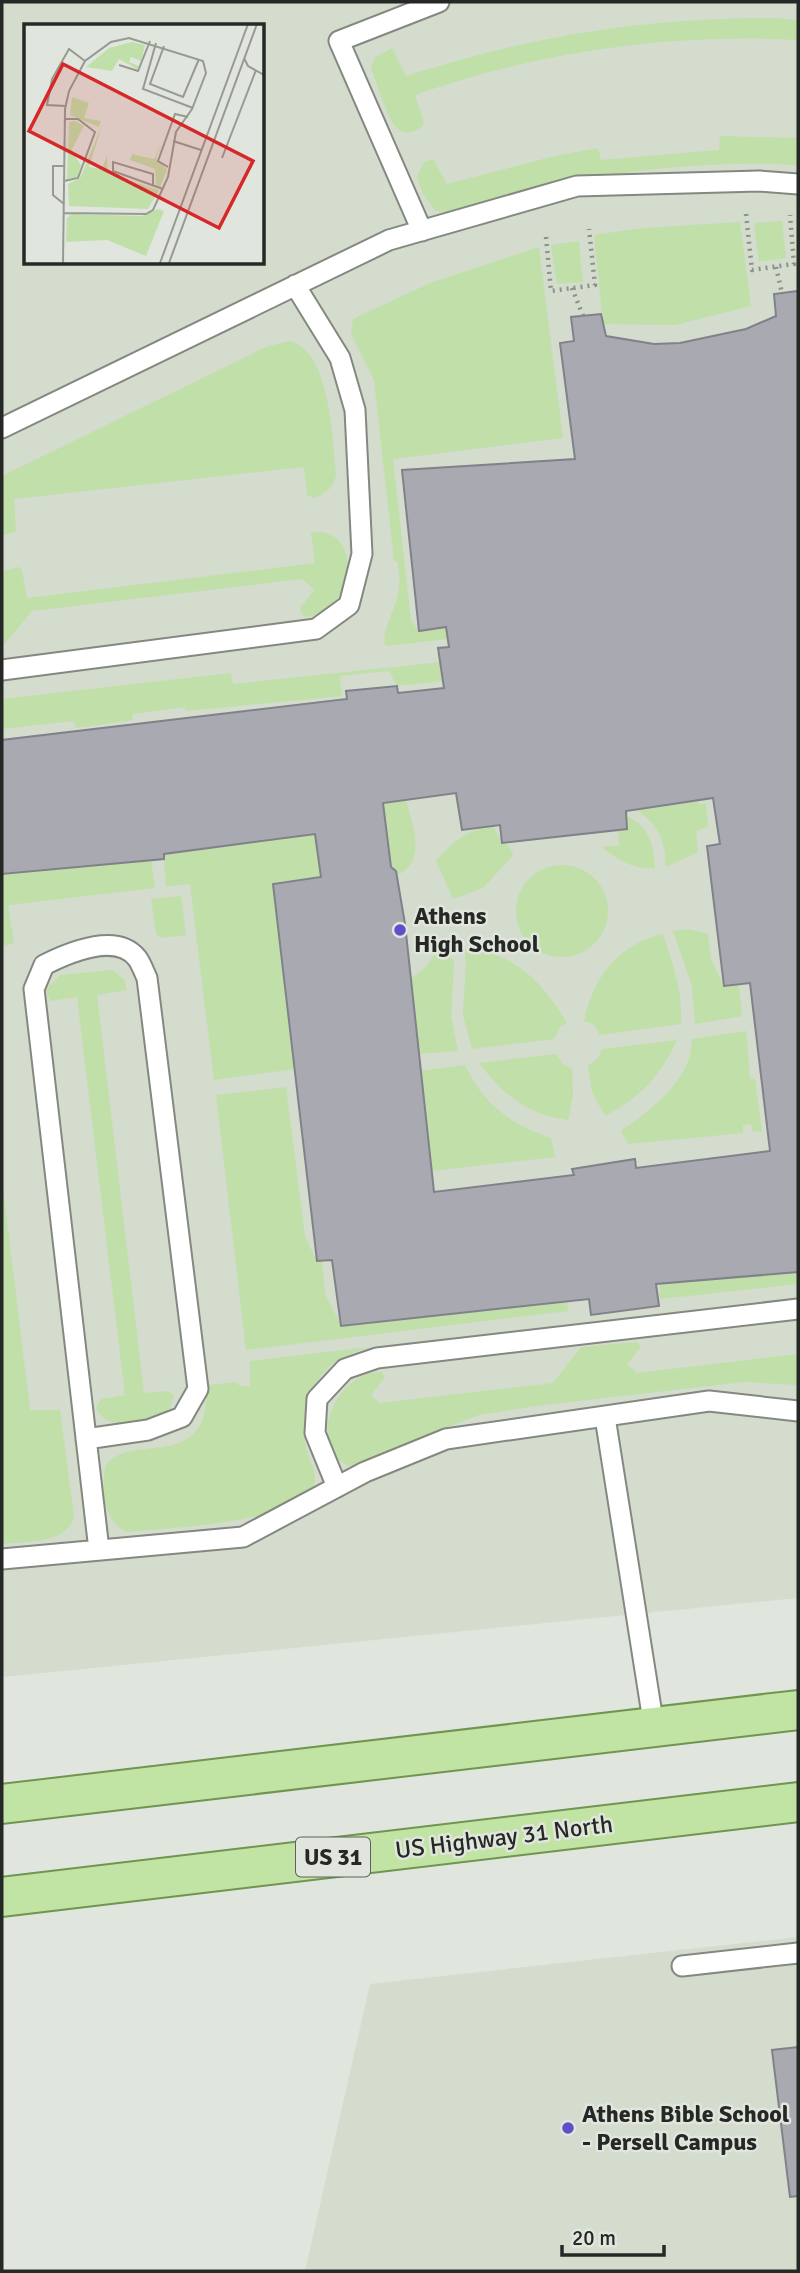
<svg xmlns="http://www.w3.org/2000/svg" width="800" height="2273" viewBox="0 0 800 2273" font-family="Signika,sans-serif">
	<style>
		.built { fill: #d3dccd; fill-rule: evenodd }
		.green { fill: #c0dfa9 }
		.building { fill: #a9a9b2; stroke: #81818a; stroke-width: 2; fill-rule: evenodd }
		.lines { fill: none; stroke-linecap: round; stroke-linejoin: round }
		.lane-casing { stroke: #848880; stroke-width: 23 }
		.primary-casing { stroke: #6f9550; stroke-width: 42 }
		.path { stroke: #8c918a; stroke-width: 4.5; stroke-dasharray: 2 5; stroke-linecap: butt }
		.lane { stroke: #fff; stroke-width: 19 }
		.primary { stroke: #c1e3a4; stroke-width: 38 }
		.poi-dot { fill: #5f4fc8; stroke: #e0e6dd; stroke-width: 2.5 }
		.labels { text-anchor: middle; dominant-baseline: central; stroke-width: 5; stroke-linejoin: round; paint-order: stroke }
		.shield { fill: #e0e6dd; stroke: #5e615c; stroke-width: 2 }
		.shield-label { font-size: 23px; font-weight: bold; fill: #262825 }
		.poi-label { font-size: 24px; font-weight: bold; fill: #262825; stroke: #e0e6dd; text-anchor: start }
		.street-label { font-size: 24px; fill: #262825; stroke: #e0e6dd }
		.inset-road { fill: none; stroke: #969a93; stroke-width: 2 }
		.view { fill: #d62828; fill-opacity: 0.15; stroke: #d62828; stroke-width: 3.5 }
		.inset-edge { fill: none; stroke: #262825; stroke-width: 3.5 }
	</style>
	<rect width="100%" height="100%" fill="#e0e6dd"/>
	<path class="built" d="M2,2h796v1596l-796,79zM26,26h236v236h-236z
		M798,1937v334h-493l65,-287z"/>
	<path class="green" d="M773,18l25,2v20c-129,-7 -261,12 -383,55l9,28 -3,5c-7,3 -15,7 -22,2 -10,-6 -23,-49 -28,-62l4,-11 17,-9 14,28c121,-39 240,-59 367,-58z
		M720,136l78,2v27c-94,-5 -185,6 -276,27 -23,6 -68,27 -87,18l-12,-16 -6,-17 6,-14 10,-4 14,25 104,-27 47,-9 3,12 118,-10z
		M782,221l4,37 -27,4 -5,-39z
		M740,222l11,84 -76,19 -72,-1 -9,-89 49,-7z
		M579,241l4,41 -26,2 -6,-39z
		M539,247l24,191 -170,21 18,161 8,11 27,-4 2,12 -63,7c-5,-24 23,-46 12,-85h-3l-20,-181 -23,-46 2,-15 77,-36z
		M289,341c42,9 43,99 47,133 -1,12 -10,19 -21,24l-8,-3 -3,-28 -290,32 2,32 -14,5v-60l264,-129z
		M315,532c36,-1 41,42 22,67 -7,9 -17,14 -28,18l-7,-2 -2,-7 14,-18 -11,-11 -271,32 -30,36v-76l17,-4 3,3 5,28 288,-35 -4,-30z
		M441,662l2,19 -46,5 -8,-15 -49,5 2,20 -156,15 -2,-4 -52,7 1,6 -57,8 -2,-7 -72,8v-30l229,-26 2,11z
		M406,800c6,25 22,61 -9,75l-6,-8 -8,-64z
		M698,801l1,4 7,-2 2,24 -12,4 2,21 -32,15c-1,-27 -7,-41 -29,-57z
		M626,816c23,9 28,29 29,52 -20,2 -38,-8 -53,-21l17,-2 -1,-15 9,-1z
		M493,826l9,16h4l7,11 -2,5 -28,30 -30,11 -17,-38c17,-20 31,-31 57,-35z
		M315,834l6,43 -48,7 22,185 -81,11 -24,-196 -24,3 -2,-33z
		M151,860l4,28 -147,17 6,38 -12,4v-73z
		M516 911a46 46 0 1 1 92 0a46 46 0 1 1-92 0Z
		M181,896l5,39 -26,3 -4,-5 -5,-34z
		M689,929l19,5 3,26 13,25 15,-1 3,32 -47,8 -3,-38 -19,-55z
		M663,934c10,31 20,57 18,90l-81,11 -7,-11 -9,-3c9,-43 34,-77 79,-87z
		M438,949l10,4 6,9 -3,54 7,35 -40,3 -8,-75 15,-11z
		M464,950c49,-1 80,35 103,73l-6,3 -7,13 -82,10 -9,-34 3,-54z
		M112,970l12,9 3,11 -30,5 47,398 24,-2 6,4 -5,17c-19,12 -62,21 -73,-4l5,-9 24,-4 -48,-398 -27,4 -4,-11 14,-15z
		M746,1031l4,48h5l7,52 -9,1 -2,-8 -8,1v8l-115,11 -7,-13c29,-20 72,-52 71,-92z
		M677,1040c-17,36 -36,57 -72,76l-13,-24 -4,-26 11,-9 3,-8z
		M556,1054l7,10 9,5 1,25 -5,26c-41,-5 -64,-25 -89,-57z
		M465,1065c18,39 46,60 86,73l4,19 -123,14 -12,-100z
		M286,1087l19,150 12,24h5l3,33 16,31 226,-24 1,10 -322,39 -30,-255z
		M2,1179l28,231h30l14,107c-8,28 -48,24 -72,27z
		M798,1272v12l-138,15 -1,-16z
		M637,1342l4,5 -14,17 10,9 161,-19v31l-54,-3 -209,24 -56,9 -55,21 -4,4 -63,28c-54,-10 -27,-97 25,-96l3,5 -14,18 8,8 174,-20 28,-36z
		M369,1347c-11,4 -25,8 -34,15 -27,20 -37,60 -27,92 4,11 11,23 4,35 -20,34 -146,39 -184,43 -25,-7 -27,-46 -22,-67 23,-28 70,-4 93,-38 10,-16 4,-28 10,-42l27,-3 4,4h10v-25z"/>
	<path class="building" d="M798,291v981l-142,12 3,22 -68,9 -2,-16 -248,27 -9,-66 -15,1 -44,-377 48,-7 -6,-43 -151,20v5l-162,15v-134l345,-41 -1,-8 51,-5 1,7 46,-5 -6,-40 11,-1 -3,-20 -27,4 -17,-161 173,-11 -15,-116 14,-2 -3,-24 30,-3 5,22 48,8 26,-1 66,-14 30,-13 -2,-22zM456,793l6,37 38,-5 2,18 125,-14 -1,-18 87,-13 7,46 -13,2 17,140 26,-3 20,168 -134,17 -1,-9 -63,10 2,6 -140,17 -29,-268 -9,-53 -5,-4 -8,-64z
		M798,2047v149l-8,1 -18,-147z"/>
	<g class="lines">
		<defs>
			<path id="lane" d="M422,231l-83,-190 100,-39
				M2,428l387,-188 188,-54 182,-5 39,3
				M2,670l314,-41 33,-24 13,-51 -7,-144 -15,-52 -45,-73
				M605,1417l49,310
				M86,1439l62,-9 34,-13 16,-28 -51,-411c-3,-6 -6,-15 -10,-20 -21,-26 -69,-5 -93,7l-10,24 65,561
				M337,1487l-22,-54 2,-34 28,-30 32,-11 421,-49
				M2,1559l241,-22 122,-65 81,-33 263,-38 89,10
				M682,1966l116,-13"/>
			<path id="primary" d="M2,1804l796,-94
				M2,1897l796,-95"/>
		</defs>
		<use href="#lane" class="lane-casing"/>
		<use href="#primary" class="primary-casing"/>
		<path class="path" d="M746,214l6,56 42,-6 -4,-49
			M546,237l5,54 44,-6 -6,-56
			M776,267l6,26
			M572,288l11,28"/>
		<use href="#lane" class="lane"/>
		<use href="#primary" class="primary"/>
	</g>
	<g class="poi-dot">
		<circle cx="400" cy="930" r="7"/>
		<circle cx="568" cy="2128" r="7"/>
	</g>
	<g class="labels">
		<rect class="shield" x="296" y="1837.5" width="74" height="39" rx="5"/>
		<g class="shield-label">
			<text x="333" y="1857">US 31</text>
		</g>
		<g class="poi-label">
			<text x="414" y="916">Athens<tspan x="414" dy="28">High School</tspan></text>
			<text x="582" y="2114">Athens Bible School<tspan x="582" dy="28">- Persell Campus</tspan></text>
		</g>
		<g class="street-label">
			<text transform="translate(504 1837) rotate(-7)">US Highway 31 North</text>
		</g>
	</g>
	<g transform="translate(24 24)">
		<rect width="240" height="240" fill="#e0e6dd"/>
		<path d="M108,18l13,3 -4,16 -10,-4 -2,5 10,4 -2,3 -18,-10 -7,12 -26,-4 23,-19zM48,73l17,6 -5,15 17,3 -2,6 -29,-12zM51,97l9,5 -13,25 10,14 -3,12 -11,2 2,-57zM79,99l-14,44 13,2 5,-14 1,19 51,16 -11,19 -79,-3 -1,-22 12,-6zM139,116l-7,18 11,12 -7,17 -4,-2 -1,-16 -25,-9 2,-6 22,5zM134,185l6,2 -18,45 -39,-16 -41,2 1,-24 5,-4 70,2z" fill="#c0dfa9"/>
		<path class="inset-road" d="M132,19l-13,46 50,19M140,22l-14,38 33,13 16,-38M220,34l4,8 16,9M95,41l19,6 12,-30M42,82l-19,-1 5,-26 17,-30 16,12M149,117l28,9M198,134l34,-88M144,143l-10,-6 17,-47 13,3M40,157l14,-3 17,-46 -17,-13h-13M129,162v-12l-40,-12v9l50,18M40,180l-11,-9v-29h11M39,239l2,-154 4,-18 16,-30 26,-19 18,-4 74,23 3,12 -14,36 -16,23 -8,45 -15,33 -7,4 -82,-1M136,239l88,-239M145,239l88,-239"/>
		<path class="view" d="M39,40l190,97 -34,67 -190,-97z"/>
		<rect width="240" height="240" class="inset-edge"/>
	</g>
	<rect width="800" height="2273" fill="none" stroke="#262825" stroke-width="7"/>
	<path d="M562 2245v10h102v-10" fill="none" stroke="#262825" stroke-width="3.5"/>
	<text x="572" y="2245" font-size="21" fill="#262825" stroke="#e0e6dd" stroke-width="5" paint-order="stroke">20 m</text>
</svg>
